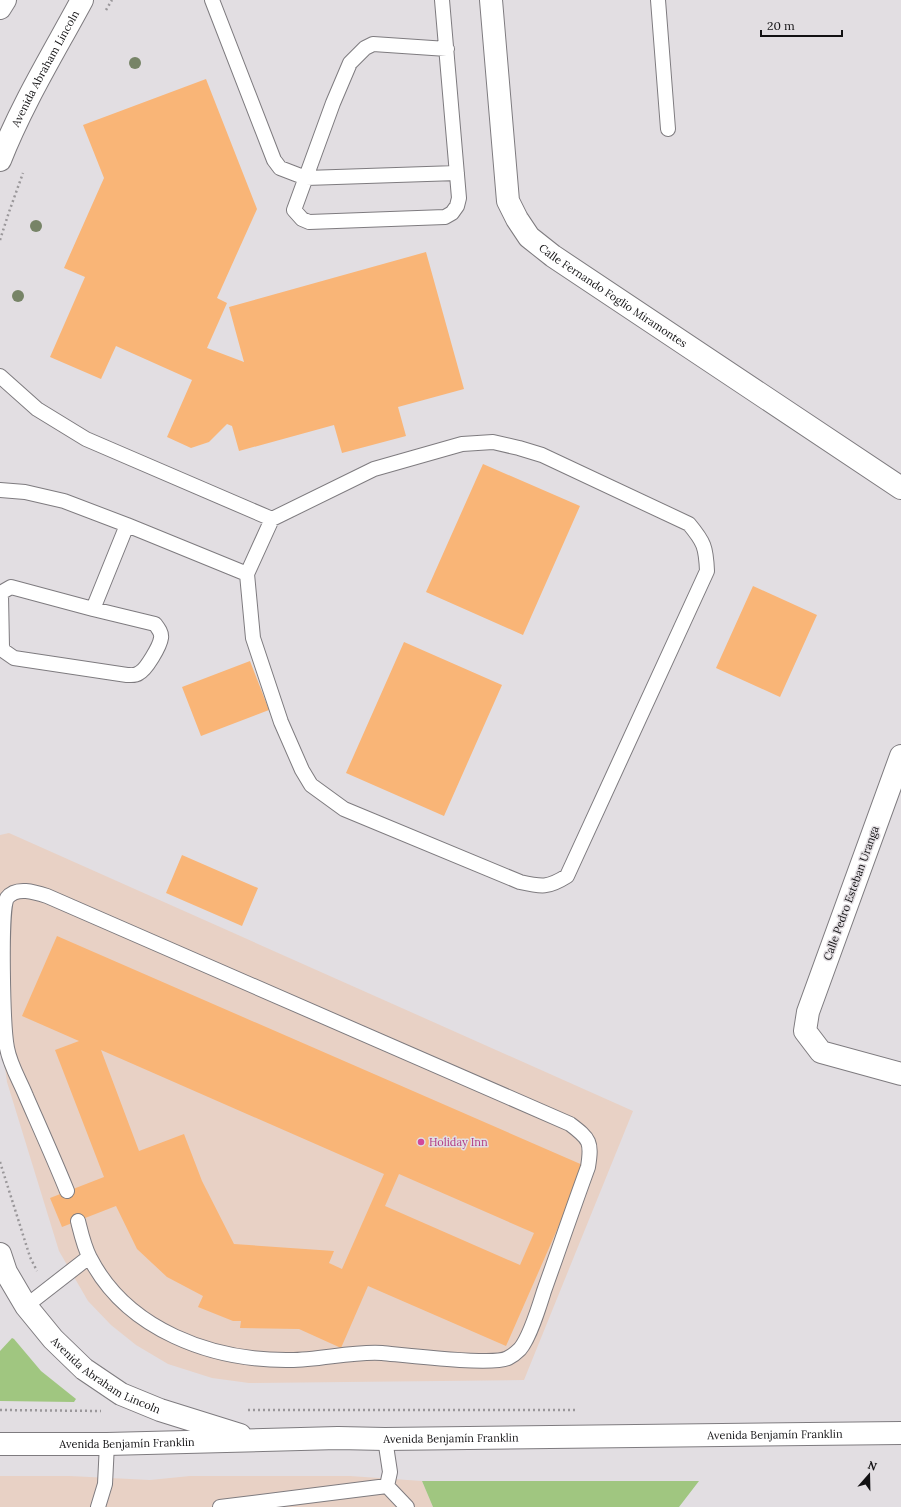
<svg xmlns="http://www.w3.org/2000/svg" width="901" height="1507" viewBox="0 0 901 1507" font-family="Lora,serif">
	<style>
		.commercial { fill: #e8d1c5 }
		.green { fill: #a0c680 }
		.building { fill: #f9b577; fill-rule: evenodd }
		.lines { fill: none; stroke-linecap: round; stroke-linejoin: round }
		.lane-casing { stroke: #7e7b7f; stroke-width: 16 }
		.street-casing { stroke: #7e7b7f; stroke-width: 24 }
		.primary-casing { stroke: #7e7b7f; stroke-width: 24 }
		.path { stroke: #9a979a; stroke-width: 2.5; stroke-dasharray: 2 3; stroke-linecap: butt }
		.lane { stroke: #fff; stroke-width: 14 }
		.street { stroke: #fff; stroke-width: 22 }
		.primary { stroke: #fff; stroke-width: 22 }
		.tree { fill: #778467 }
		.hotel-dot { fill: #d1479c; stroke: #e2dee2; stroke-width: 1.5 }
		.labels { text-anchor: middle; dominant-baseline: central; stroke-width: 3; stroke-linejoin: round; paint-order: stroke }
		.street-label { font-size: 11px; fill: #121113; stroke: #e2dee2 }
		.hotel-label { font-size: 11px; fill: #b23c85; stroke: #e2dee2; text-anchor: start }
	</style>
	<rect width="100%" height="100%" fill="#e2dee2"/>
	<path class="commercial" d="M9,833l624,278 -109,269 -275,3 -37,-5 -44,-14 -32,-19 -25,-20 -23,-24 -29,-50 -52,-169 -7,-50v-197z
		M0,1476h70l80,4 40,-4h160l72,5 11,26h-433z"/>
	<path class="green" d="M12,1338l2,1 27,32 35,28 -2,3 -74,-1v-50z
		M422,1481h277l-20,26h-246z"/>
	<path class="building" d="M206,79l51,130 -40,89 10,5 -20,45 37,14 -15,-55 197,-55 38,137 -66,18 8,29 -64,17 -8,-28 -95,26 -7,-25 -5,-2 -18,18 -18,6 -24,-11 25,-57 -76,-34 -15,33 -51,-22 35,-80 -21,-9 40,-90 -21,-53z
		M483,464l97,42 -57,129 -97,-43z
		M753,586l64,29 -37,82 -64,-29z
		M404,642l98,43 -58,131 -98,-43z
		M250,661l19,49 -68,26 -19,-49z
		M182,855l76,33 -16,38 -76,-33z
		M57,936l528,230 -79,180 -138,-60 -27,62 -42,-19 -59,-1 1,-7h-8l-35,-14 5,-11 -36,-19 -30,-28 -21,-43 -54,21 -12,-29 54,-21 -49,-127 24,-9 -57,-25zM101,1050l283,124 -42,95 -13,-6 5,-12 -100,-7 -32,-63 -18,-47 -45,17zM399,1174l135,59 -14,32 -135,-59z"/>
	<g class="lines">
		<defs>
			<path id="lane" d="M212,0l62,160 6,8 26,10 151,-5
				M442,0l17,198 -2,8 -5,7 -7,4 -136,5 -7,-3 -8,-9 39,-107 17,-40 15,-15 8,-4 74,5
				M658,0l10,129
				M0,376l37,33 49,30 186,80
				M493,442l26,6 23,7 147,69c15,18 17,23 18,47l-140,305c-19,12 -25,11 -47,6l-176,-73 -33,-24 -9,-15 -21,-48 -28,-84 -6,-64 25,-55 102,-50 88,-25z
				M0,490l25,2 39,9 63,24 120,49
				M93,609l-82,-22 -7,4 -3,4 1,52 2,4 10,7 113,17c4,0 8,1 12,-2 7,-3 21,-27 22,-35 1,-5 -3,-10 -6,-14l-62,-15 34,-84
				M67,1191c-13,-32 -27,-63 -41,-95 -6,-15 -16,-31 -19,-48 -4,-20 -7,-137 0,-150 9,-12 28,-6 40,-2l523,228c20,15 22,18 18,43 -15,41 -29,82 -44,124 -5,16 -14,46 -24,58 -3,3 -8,7 -12,9 -14,8 -104,-3 -126,-5 -29,-2 -62,7 -92,7 -78,1 -163,-30 -200,-102 -6,-11 -9,-25 -12,-37
				M26,1306l63,-49
				M385,1439l5,33 -3,14 20,21
				M98,1507l7,-23 2,-40
				M220,1507l167,-21"/>
			<g id="street">
				<path id="s1" d="M491,0l17,201 9,18 12,18 24,19 348,232"/>
				<path d="M901,756l-93,256 -3,19 16,21 80,22"/>
			</g>
			<g id="primary">
				<path d="M0,8l5,-8"/>
				<path id="s2" d="M0,160c22,-56 54,-108 82,-160"/>
				<path id="s3" d="M0,1254l6,18 20,34 27,33 31,30 37,25 39,16 80,25"/>
				<path id="s4" d="M0,1444h107l231,-6 47,1 516,-6"/>
			</g>
		</defs>
		<use href="#lane" class="lane-casing"/>
		<use href="#street" class="street-casing"/>
		<use href="#primary" class="primary-casing"/>
		<path class="path" d="M106,10l6,-10
			M0,240l9,-28 14,-39
			M0,1162l30,95 7,14
			M0,1410l101,1
			M248,1410h327"/>
		<use href="#lane" class="lane"/>
		<use href="#street" class="street"/>
		<use href="#primary" class="primary"/>
	</g>
	<g class="tree">
		<circle cx="135" cy="63" r="6"/>
		<circle cx="36" cy="226" r="6"/>
		<circle cx="18" cy="296" r="6"/>
	</g>
	<circle class="hotel-dot" cx="421" cy="1142" r="4"/>
	<g class="labels">
		<g class="street-label">
			<text stroke="none"><textPath href="#s2" startOffset="102">Avenida Abraham Lincoln</textPath></text>
			<text stroke="none"><textPath href="#s1" startOffset="346">Calle Fernando Foglio Miramontes</textPath></text>
			<text transform="translate(851 893) rotate(-70)">Calle Pedro Esteban Uranga</text>
			<text stroke="none"><textPath href="#s3" startOffset="166">Avenida Abraham Lincoln</textPath></text>
			<text stroke="none"><textPath href="#s4" startOffset="775">Avenida Benjamín Franklin</textPath></text>
			<text stroke="none"><textPath href="#s4" startOffset="451">Avenida Benjamín Franklin</textPath></text>
			<text stroke="none"><textPath href="#s4" startOffset="127">Avenida Benjamín Franklin</textPath></text>
		</g>
		<g class="hotel-label">
			<text x="429" y="1142">Holiday Inn</text>
		</g>
	</g>
	<g transform="translate(869 1475) rotate(20)" stroke="#e2dee2" stroke-width="3" paint-order="stroke">
	<path d="M0-3L7 15L0 10L-7 15Z" fill="#121113"/>
	<text y="-6" font-size="11" font-weight="bold" text-anchor="middle" fill="#121113">N</text>
	</g>
	<path d="M761 30v6h81v-6" fill="none" stroke="#121113" stroke-width="2"/>
	<text x="767" y="30" font-size="12" fill="#121113" stroke="#e2dee2" stroke-width="3" paint-order="stroke">20 m</text>
</svg>
